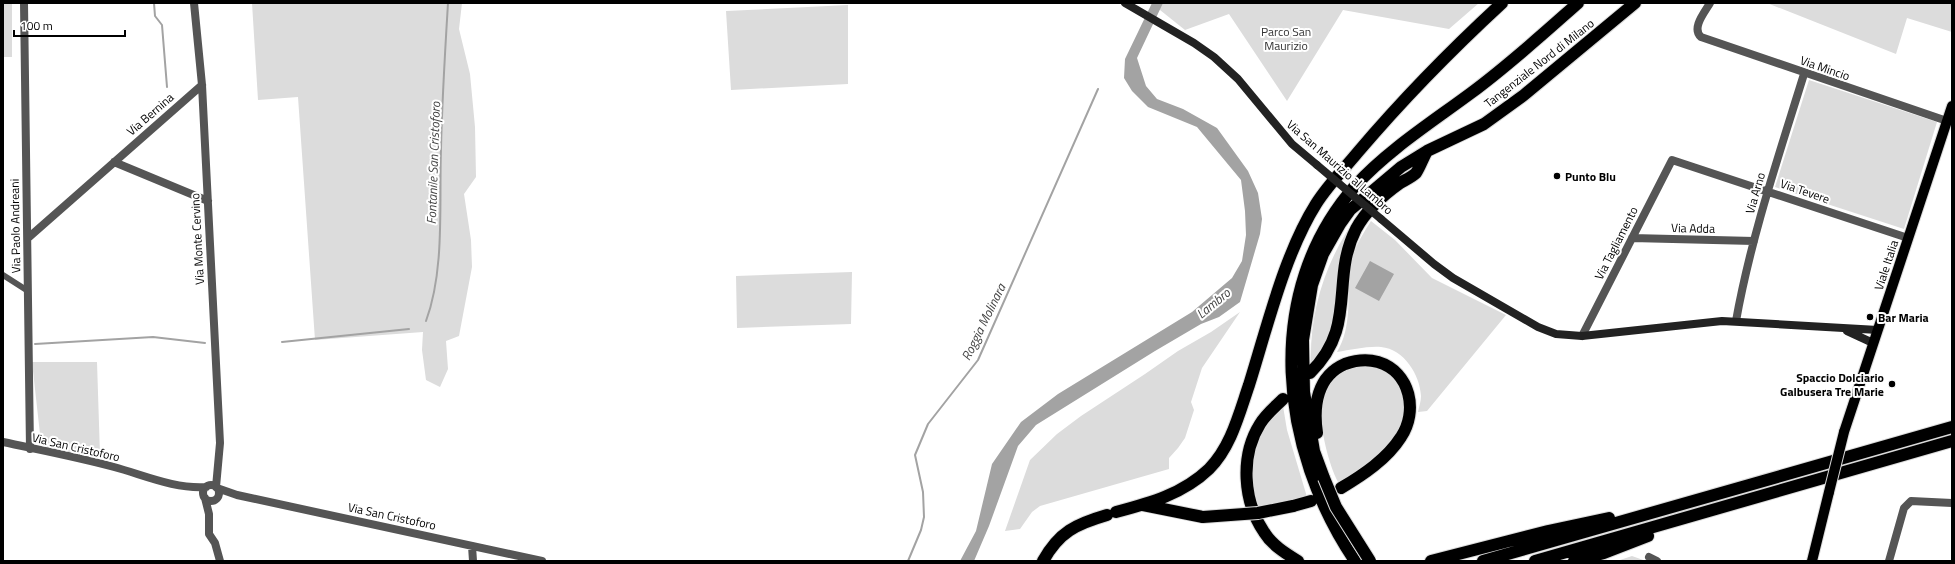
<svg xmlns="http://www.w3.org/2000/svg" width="1955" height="564" viewBox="0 0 1955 564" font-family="'Titillium Web',sans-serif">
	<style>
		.green { fill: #dcdcdc }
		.water { fill: #a3a3a3 }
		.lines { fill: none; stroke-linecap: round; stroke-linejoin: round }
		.stream { stroke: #a3a3a3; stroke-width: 2 }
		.primary-casing { stroke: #dbdbdb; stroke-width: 12 }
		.motorway-casing { stroke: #dbdbdb; stroke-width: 14 }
		.pedestrian { stroke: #555; stroke-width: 6 }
		.minor { stroke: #555; stroke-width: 8 }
		.secondary { stroke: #222; stroke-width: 8 }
		.primary { stroke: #000; stroke-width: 10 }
		.motorway { stroke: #000; stroke-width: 12 }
		.primary-bridge-casing { stroke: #dbdbdb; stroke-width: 12; stroke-linecap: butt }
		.motorway-bridge-casing { stroke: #dbdbdb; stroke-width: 14; stroke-linecap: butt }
		.secondary-bridge { stroke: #222; stroke-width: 8 }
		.primary-bridge { stroke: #000; stroke-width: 10 }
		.motorway-bridge { stroke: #000; stroke-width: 12 }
		.poi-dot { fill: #000; stroke: #fff; stroke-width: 1.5 }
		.labels { text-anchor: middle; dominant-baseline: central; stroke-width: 4; stroke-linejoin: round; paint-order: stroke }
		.park-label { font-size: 12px; fill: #333; stroke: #fff }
		.street-label { font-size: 12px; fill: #000; stroke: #fff }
		.poi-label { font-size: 12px; font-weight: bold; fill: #000; stroke: #fff; text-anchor: start }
		.water-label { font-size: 13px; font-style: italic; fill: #444; stroke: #fff }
	</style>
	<rect width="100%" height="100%" fill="#fff"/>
	<path class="green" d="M3,3h9v54h-9z
		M252,3h210l-3,26 11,45 5,53 1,50 -12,17 7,46 1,27 -13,69 -13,5 2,28 -8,18 -14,-7 -4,-30 1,-18 -108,8 -17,-243 -40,3z
		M1157,3h322l-30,26 -106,-19 -56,91 -58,-87 -44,16 -30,-24z
		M1767,3h185v29l-45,-14 -11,36z
		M848,5v79l-117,6 -5,-79z
		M1809,80l128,42 -33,107 -129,-42z
		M1361,211l3,3 -37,129 -16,22c-2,-56 16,-109 50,-154z
		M1371,221l24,19 37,38 74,37 -79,96 -9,1c1,-5 3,-11 3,-16 -1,-21 -17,-47 -40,-49 -14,-1 -30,3 -44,5 15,-25 10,-53 13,-81 1,-19 11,-34 21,-50z
		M852,272l-1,52 -114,4 -1,-52z
		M1240,312l-38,56 -11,34 3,8 -9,28 -7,10 -9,10v11l-129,37 -8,6 -12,17 -15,2 25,-71 27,-26 24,-18 64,-42 33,-23 33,-19z
		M32,362h65l3,93 -9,5 -43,-10 -5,-6 -3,-10z
		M1359,365l14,1 14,5 11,10 8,13 -4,38 -31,33 -31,20c-12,-17 -26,-78 -16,-96 7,-14 21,-19 35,-24z
		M1283,406l4,24 20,67 -52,11c-7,-27 -5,-56 9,-81 4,-7 13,-14 19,-21z
		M1632,556l14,5h-29z"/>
	<path class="water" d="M1152,3h11l-26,55 9,28 11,13 26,10 34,19 31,43 10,22 4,26 -2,15 -20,68 -21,15 -18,7 -46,27 -119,74 -18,21 -29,80 -15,35h-14l16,-30 16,-67 29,-42 37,-28 134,-82 40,-34 10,-17 4,-26 -1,-24 -4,-31 -44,-53 -49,-20 -16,-16 -8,-13 1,-19z
		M1370,261l24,13 -15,27 -24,-13z"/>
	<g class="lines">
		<path class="stream" d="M154,3l1,13 7,9 5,62
			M426,321c19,-51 13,-118 15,-172 1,-49 4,-97 7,-146
			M282,342l127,-13
			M35,344l118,-7 52,6
			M908,561l13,-31 3,-13 -1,-25 -8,-37 13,-31 50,-64 120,-271"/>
		<defs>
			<path id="primary" d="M1844,432l108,-326
				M1812,561l17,-69"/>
			<path id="motorway" d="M1310,373c48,-47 20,-93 46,-144 11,-20 27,-34 44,-46 5,-3 12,-6 16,-10 4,-6 7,-15 11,-22
				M1283,399c-8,8 -17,15 -23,25 -20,32 -17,77 4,108 8,13 21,21 34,29
				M1317,433c-4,-27 0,-57 28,-69 11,-4 23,-5 33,-2 33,10 40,50 23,75 -14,22 -38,38 -60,51
				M1324,478l-10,-27 -10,-59 -1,-52 9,-55 11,-31 17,-30 10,-14 51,-43 26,-16 57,-27 40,-29 111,-92
				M1143,505l60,12
				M1293,506l18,-5
				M1116,512c34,-9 67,-18 93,-43 22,-22 30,-55 40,-84 18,-57 35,-130 67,-181 12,-19 28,-35 42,-52 45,-53 93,-102 144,-149
				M1043,561c16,-29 33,-37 64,-46
				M1355,561c-75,-111 -94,-268 0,-375 33,-36 77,-64 116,-93 38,-28 72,-59 107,-90
				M1431,561l117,-30 61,-13
				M1483,561l469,-134
				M1535,561l417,-120
				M1574,561l30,-8 44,-17"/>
		</defs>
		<use href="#primary" class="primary-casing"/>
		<use href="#motorway" class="motorway-casing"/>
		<path class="pedestrian" d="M3,275l25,16"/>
		<path class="minor" d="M24,3l6,446
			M194,3l8,82 18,358 -4,44
			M1710,3c-5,9 -19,25 -9,34l246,84
			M114,162l94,39
			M28,238l174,-153
			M1632,238l122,3
			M1736,321c15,-84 43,-166 68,-247
			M1582,336l90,-176 236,78
			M3,442c37,8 74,15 111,25 30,8 60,22 92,20
			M203 493a8 8 0 1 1 16 0a8 8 0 1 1-16 0Z
			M217,488l20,7 305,66
			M205,498l4,16v20l6,9 5,18
			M472,546l1,15
			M1649,557l8,4
			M1889,561l15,-53 7,-7 41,2"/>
		<path class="secondary" d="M1125,3l69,40 20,14 24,22 54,65 25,21
			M1381,219l53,45 19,14 85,49 18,7 26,2 140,-15 156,9
			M1847,331l26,12"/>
		<use href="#primary" class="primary"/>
		<use href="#motorway" class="motorway"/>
		<defs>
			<path id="primary-bridge" d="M1829,492l15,-60"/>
			<path id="motorway-bridge" d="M1324,478l12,29 34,54
				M1203,517l55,-4 35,-7"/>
		</defs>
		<use href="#primary-bridge" class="primary-bridge-casing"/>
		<use href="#motorway-bridge" class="motorway-bridge-casing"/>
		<path class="secondary-bridge" d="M1317,165l64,54"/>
		<use href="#primary-bridge" class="primary-bridge"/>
		<use href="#motorway-bridge" class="motorway-bridge"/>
	</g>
	<g class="poi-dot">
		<circle cx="1557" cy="176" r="4"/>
		<circle cx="1870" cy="317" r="4"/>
		<circle cx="1892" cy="384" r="4"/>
	</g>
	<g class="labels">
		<g class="park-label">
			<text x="1286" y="31">Parco San<tspan x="1286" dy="14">Maurizio</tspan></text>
		</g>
		<g class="street-label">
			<text transform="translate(1539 63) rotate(-38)">Tangenziale Nord di Milano</text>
			<text transform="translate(1825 68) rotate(19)">Via Mincio</text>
			<text transform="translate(150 114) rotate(-41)">Via Bernina</text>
			<text transform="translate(1340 167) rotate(41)">Via San Maurizio al Lambro</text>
			<text transform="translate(1805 191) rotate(19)">Via Tevere</text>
			<text transform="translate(1755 193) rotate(-74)">Via Arno</text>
			<text transform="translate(15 226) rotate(-91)">Via Paolo Andreani</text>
			<text transform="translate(1693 228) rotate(1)">Via Adda</text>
			<text transform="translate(197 239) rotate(-93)">Via Monte Cervino</text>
			<text transform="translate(1616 243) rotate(-63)">Via Tagliamento</text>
			<text transform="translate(1886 265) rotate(-72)">Viale Italia</text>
			<text transform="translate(76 447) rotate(13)">Via San Cristoforo</text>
			<text transform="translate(392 516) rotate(12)">Via San Cristoforo</text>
		</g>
		<g class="poi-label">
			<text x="1565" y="176">Punto Blu</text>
			<text x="1878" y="317">Bar Maria</text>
			<text x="1884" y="377" text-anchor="end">Spaccio Dolciario<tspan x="1884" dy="14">Galbusera Tre Marie</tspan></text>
		</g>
		<g class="water-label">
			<text transform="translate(433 163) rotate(-88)">Fontanile San Cristoforo</text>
			<text transform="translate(1213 303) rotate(-40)">Lambro</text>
			<text transform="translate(983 322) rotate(-64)">Roggia Molinara</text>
		</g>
	</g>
	<rect width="1955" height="564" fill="none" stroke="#000000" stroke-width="8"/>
	<path d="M14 30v6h111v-6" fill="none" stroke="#000000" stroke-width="2"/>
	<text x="20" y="30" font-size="12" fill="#000000" stroke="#ffffff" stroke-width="3" paint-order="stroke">100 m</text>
</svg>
